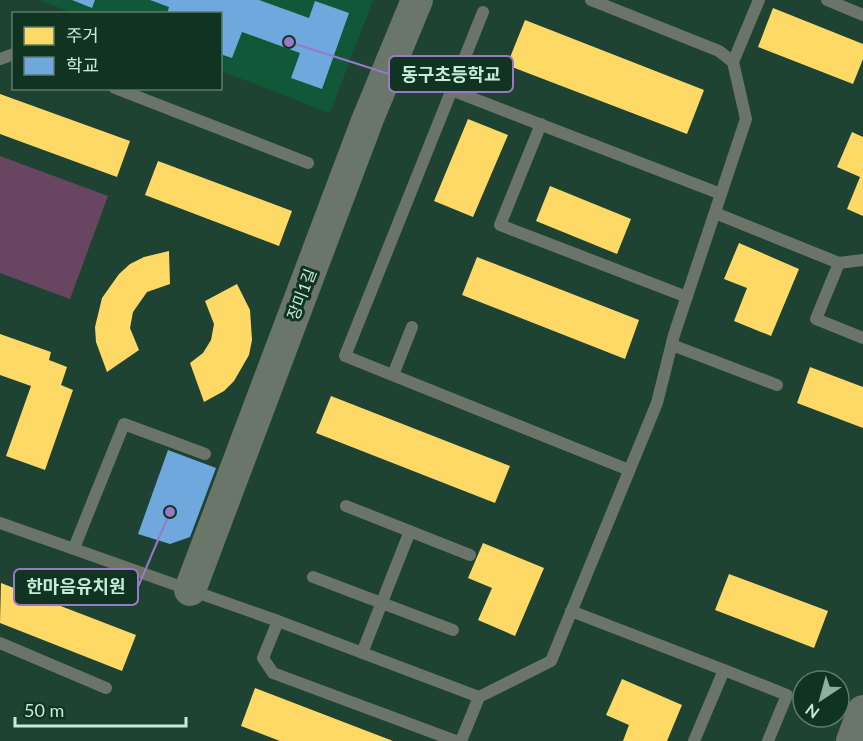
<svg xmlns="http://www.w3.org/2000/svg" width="863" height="741" viewBox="0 0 863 741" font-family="Lato,'Noto Sans KR',sans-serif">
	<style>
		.built { fill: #105838 }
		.green { fill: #684560 }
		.homes { fill: #ffd966 }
		.schools { fill: #6fa8dc }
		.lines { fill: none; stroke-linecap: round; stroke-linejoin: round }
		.lane { stroke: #6b7469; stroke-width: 12 }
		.secondary { stroke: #697669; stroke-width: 32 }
		.labels { text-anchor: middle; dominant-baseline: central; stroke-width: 6; stroke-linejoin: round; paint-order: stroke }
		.street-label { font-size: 16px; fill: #c5ecd4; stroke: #132 }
		.leader { fill: none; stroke: #9979c7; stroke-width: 2 }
		.callout-dot { fill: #9979c7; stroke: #132; stroke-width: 2 }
		.callout { fill: #132; stroke: #9979c7; stroke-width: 2 }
		.callout-label { font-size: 18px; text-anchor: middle; font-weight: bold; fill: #c5ecd4 }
	</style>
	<rect width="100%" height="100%" fill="#1e4333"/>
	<path class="built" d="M39,0h334l-43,113 -109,-42 -1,-57 -147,-1z"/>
	<path class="green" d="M0,156l108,40 -38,103 -70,-26z"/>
	<path class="homes" d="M773,8l90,36v15l-10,25 -95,-37z
		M525,20l179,70 -17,44 -180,-69z
		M0,94l130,47 -13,36 -117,-43z
		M468,119l40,16 -35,82 -39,-16z
		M852,132l11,5v79l-16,-7 13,-32 -23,-10z
		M158,161l134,50 -13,35 -134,-51z
		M550,186l81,33 -14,35 -81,-33z
		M739,243l60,26 -28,67 -37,-15 13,-33 -23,-9z
		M169,251l1,33 -23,8 -14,20 -3,16 9,22 -32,22 -11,-30 -1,-15 7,-29 17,-24 11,-10 14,-7z
		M477,257l162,63 -14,39 -163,-64z
		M237,284l13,26 2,30 -3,15 -15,26 -10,10 -20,11 -14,-39 13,-10 8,-13 3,-16 -9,-23z
		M0,334l51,18 -2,8 18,7 -6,18 12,5 -28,80 -39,-14 25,-70 -31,-11z
		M810,367l53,20v41l-66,-25z
		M331,396l179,70 -15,37 -179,-70z
		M483,543l61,25 -29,68 -37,-16 14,-32 -24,-10z
		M729,574l99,37 -14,37 -99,-38z
		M1,583l135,52 -14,36 -122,-48z
		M622,679l60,26 -15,36h-44l6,-16 -23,-10z
		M255,688l138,53h-113l-39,-15z"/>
	<path class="schools" d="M72,0h23l-3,8z
		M150,0h109l50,18 6,-17 34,12 -27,76 -31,-11 9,-25 -58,-21 -10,26 -12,-4v-40h-53l2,-7z
		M168,450l48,18 -26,69 -20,7 -32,-10z"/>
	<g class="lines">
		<path class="lane" d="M827,0l36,15
			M483,12l-138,344 284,114
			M0,59l14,-5
			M733,62l26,-62
			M115,88l193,75
			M451,90l270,104
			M541,124l-41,101 187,72
			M715,213l124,50 24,-3
			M839,263l-23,56 47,19
			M672,345l105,40
			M393,375l19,-48
			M346,506l124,49
			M0,523l278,98 201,76 72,-36 106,-258 17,-68 72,-216 -13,-57 -14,-11 -128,-51
			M74,548l50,-124 81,30
			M313,577l140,53
			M571,611l153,59 -30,71
			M278,621l-15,37 10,15 183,68
			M0,643l106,45
			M362,653l48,-122
			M724,670l63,25 -19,46
			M461,741l18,-44"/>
		<path class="secondary" d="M190,590l177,-469 50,-121
			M852,741l11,-30"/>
	</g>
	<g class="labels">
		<g class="street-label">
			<text transform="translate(301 294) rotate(-69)">장미1길</text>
		</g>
	</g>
	<path class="leader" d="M289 42L389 74M170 512L138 587"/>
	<g class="callout-dot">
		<circle cx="289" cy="42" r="6"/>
		<circle cx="170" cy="512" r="6"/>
	</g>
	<g class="callout">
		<rect x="389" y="56" width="124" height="36" rx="6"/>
		<rect x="14" y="569" width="124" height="36" rx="6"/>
	</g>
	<g class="callout-label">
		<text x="451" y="81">동구초등학교</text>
		<text x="76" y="593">한마음유치원</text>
	</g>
	<rect x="12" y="12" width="210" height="78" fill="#113322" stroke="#597d69" stroke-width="1.5"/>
	<rect x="24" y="27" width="30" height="18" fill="#ffd966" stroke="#597d69" stroke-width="1.5"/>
	<text x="66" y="42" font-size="18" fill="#c5ecd4">주거</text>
	<rect x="24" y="57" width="30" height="18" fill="#6fa8dc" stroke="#597d69" stroke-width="1.5"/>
	<text x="66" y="72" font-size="18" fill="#c5ecd4">학교</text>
	<g transform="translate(821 699) rotate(216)"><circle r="28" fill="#113322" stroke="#597d69" stroke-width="1.5"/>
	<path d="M0-4.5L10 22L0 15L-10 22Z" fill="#8bb19c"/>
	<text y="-9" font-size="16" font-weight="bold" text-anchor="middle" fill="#c5ecd4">N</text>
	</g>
	<path d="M15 717v9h171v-9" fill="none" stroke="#c5ecd4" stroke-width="3"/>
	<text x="24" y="717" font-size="18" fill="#c5ecd4" stroke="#113322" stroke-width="4.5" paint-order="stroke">50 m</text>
</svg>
